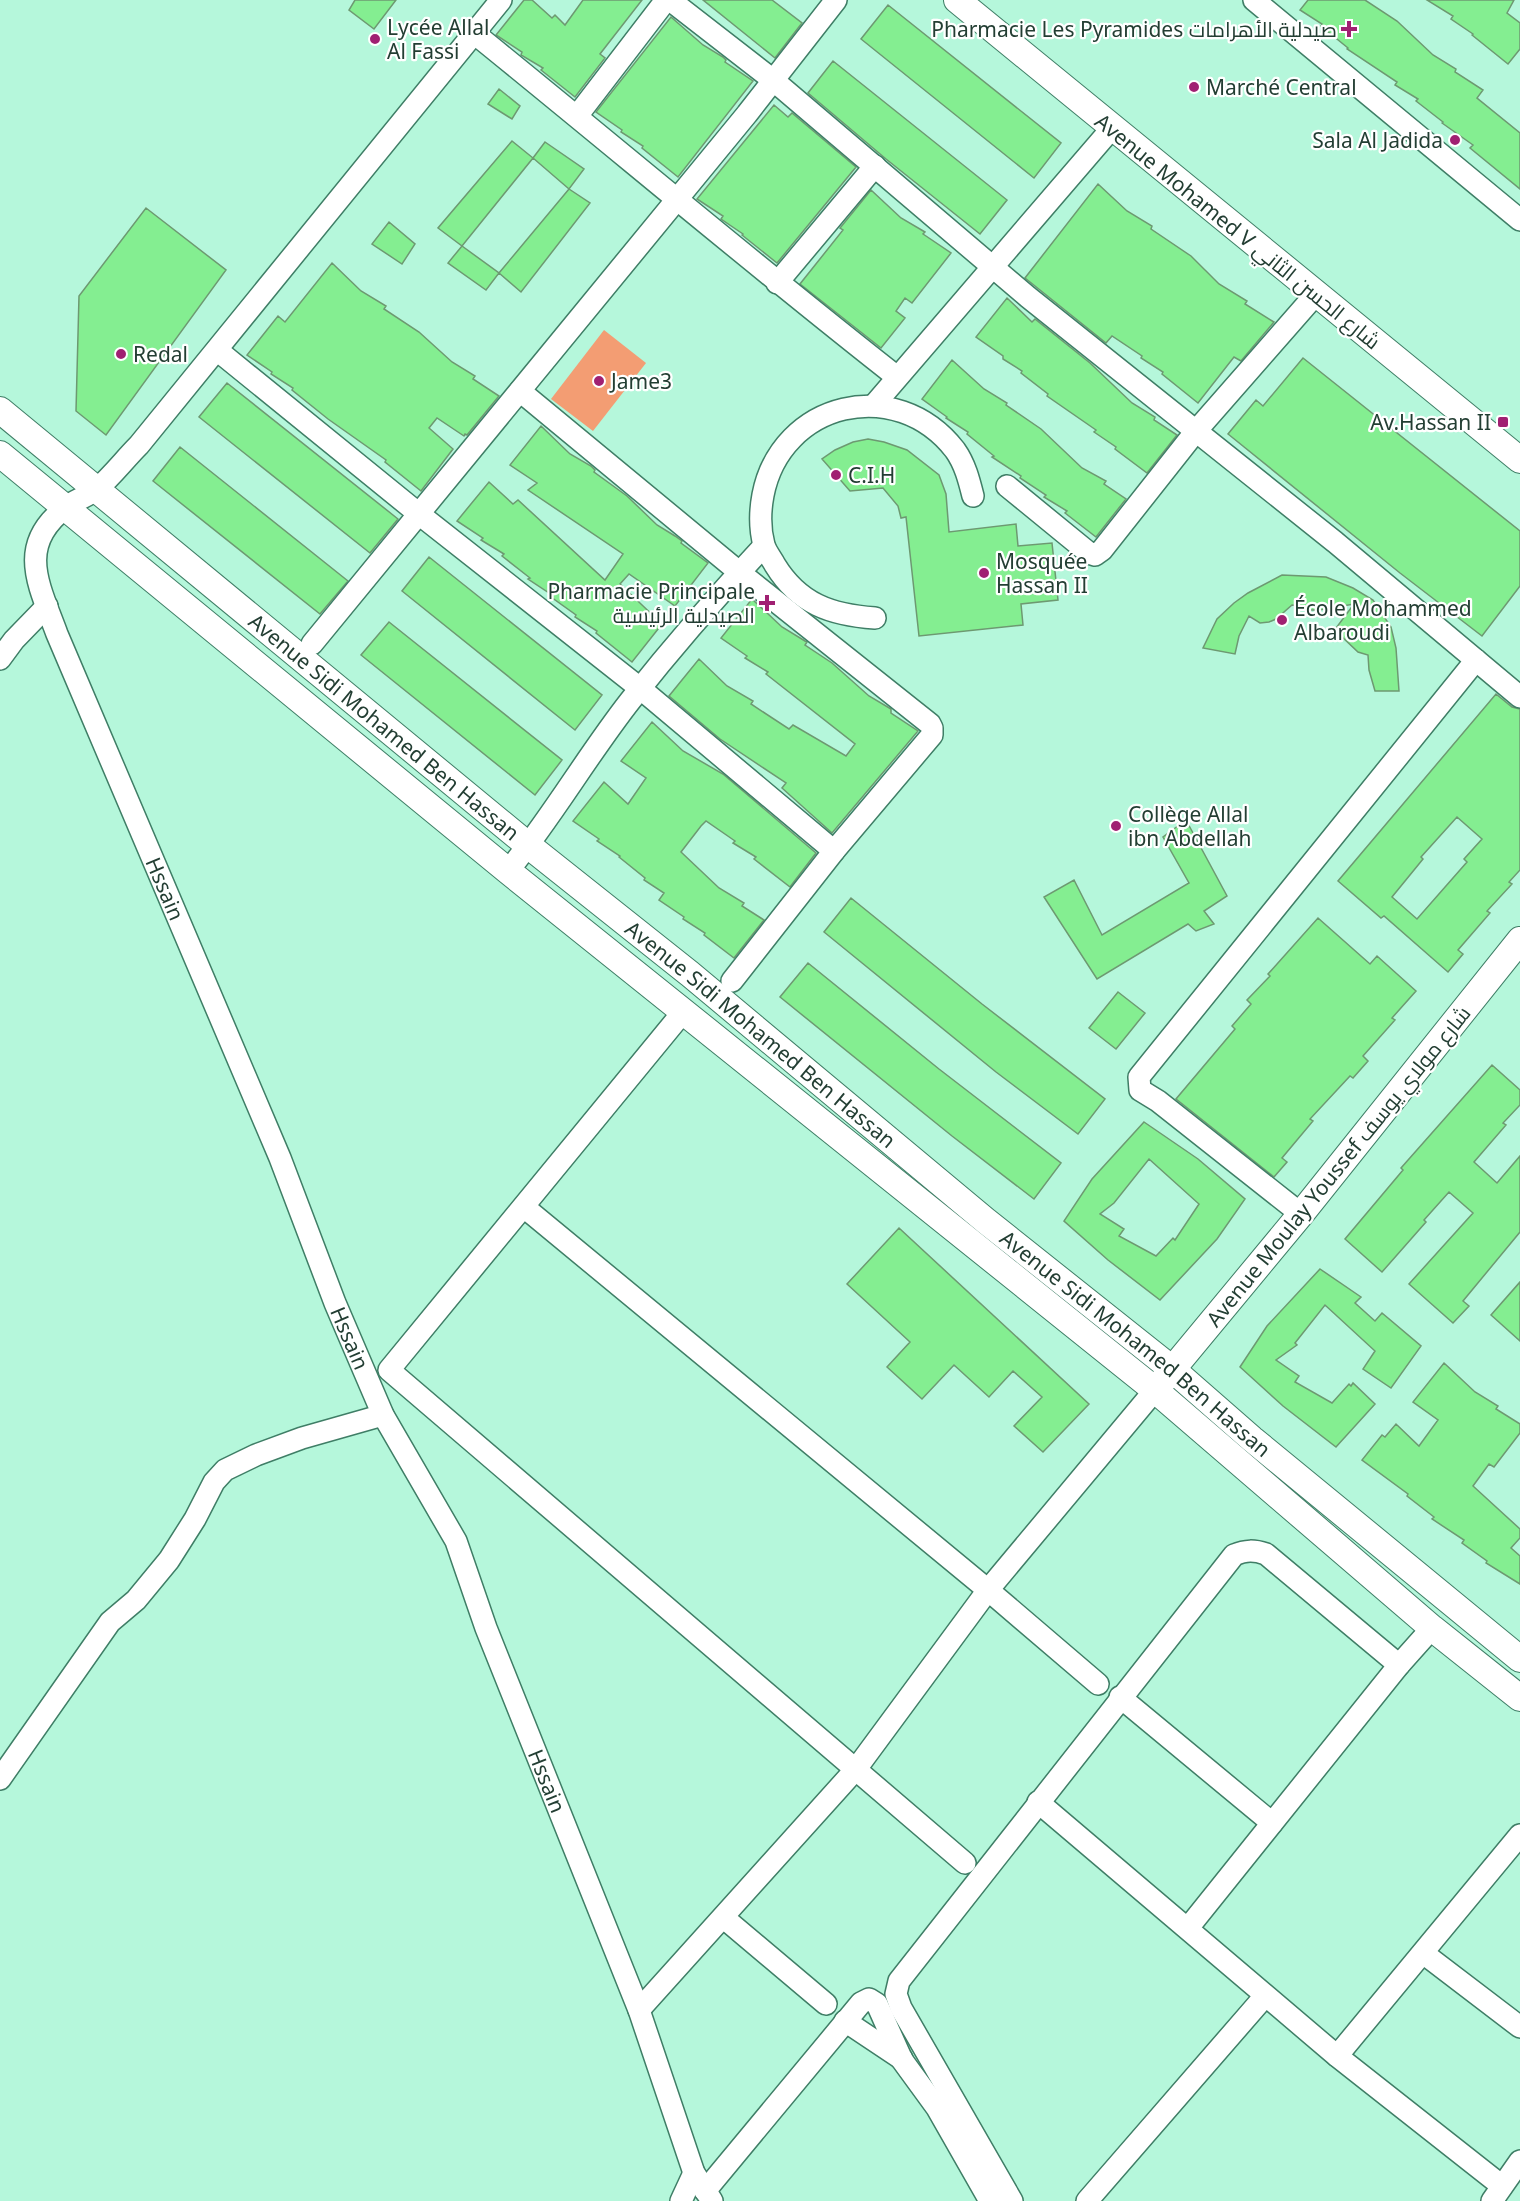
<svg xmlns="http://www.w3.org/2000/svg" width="1520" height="2201" viewBox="0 0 1520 2201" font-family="'Noto Sans',Cairo,sans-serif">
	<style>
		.pitch { fill: #f39d73 }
		.building { fill: #84ee91; stroke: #6d9971; stroke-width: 1.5; fill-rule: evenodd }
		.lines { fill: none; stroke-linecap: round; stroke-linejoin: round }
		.minor-casing { stroke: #3f7e66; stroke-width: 24 }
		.tertiary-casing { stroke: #3f7e66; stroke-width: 28 }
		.minor { stroke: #fff; stroke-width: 21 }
		.tertiary { stroke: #fff; stroke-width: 26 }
		.poi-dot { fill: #a02072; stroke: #fff; stroke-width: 2 }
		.labels { text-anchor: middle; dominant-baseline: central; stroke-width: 4.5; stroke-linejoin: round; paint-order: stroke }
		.poi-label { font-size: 21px; fill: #233e33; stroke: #fff; text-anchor: start }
		.street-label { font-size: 21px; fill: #233e33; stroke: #fff }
	</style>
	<rect width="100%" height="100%" fill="#b5f7db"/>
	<path class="pitch" d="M604,330l42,33 -53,68 -42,-32z"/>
	<path class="building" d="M355,0h41l-22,29 -25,-19z
		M524,0h8l20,18 3,-3 10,10 18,-25h59l-42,54 5,4 -30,39 -34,-27 2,-2 -22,-13 1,-3 -26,-17z
		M703,0h69l30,23 -27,35z
		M1308,0h57l32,21 36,34 23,14 -1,3 28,18 -6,8 43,35v56l-50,-41 3,-3 -31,-22 1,-1 -27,-21 2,-2 -23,-14 2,-3 -50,-33 1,-1 -27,-22 1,-2 -22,-14z
		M1427,0h87l-7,13 13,10v26l-12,15 -36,-29 1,-1 -22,-15 2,-3z
		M888,5l173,138 -27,35 -173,-139z
		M671,17l32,28 20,12 3,3 -1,2 28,19 -75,96 -36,-29 1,-2 -22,-14 1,-2 -26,-18z
		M833,61l174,139 -27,34 -94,-75 -78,-66z
		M499,89l21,17 -8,13 -24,-15z
		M774,105l14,12 4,-4 64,54 -79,96 -35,-28 1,-1 -22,-15 2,-3 -26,-17z
		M512,141l21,17 -71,88 -24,-18z
		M545,142l39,27 -15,20 -36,-31z
		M1098,184l29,27 25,15 -1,3 40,27 28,28 28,17 -2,3 29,18 -33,39 -7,-4 -36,46 -36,-29 1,-2 -22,-14 1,-2 -30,-20 -6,7 -81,-65z
		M569,189l21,14 -69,89 -22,-19z
		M871,190l30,28 24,14 -2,2 28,19 -39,50 -7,-5 -9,13 9,7 -24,30 -81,-64 43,-54 -3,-2z
		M146,208l80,62 -120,165 -30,-24 3,-115z
		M389,222l26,22 -13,20 -30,-20z
		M462,246l37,27 -13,17 -38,-27z
		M332,263l29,28 25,15 -2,3 35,23 33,30 23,14 -2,3 26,17 -32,39 -2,-1 -1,2 -27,-18 -8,10 24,21 -32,42 -36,-29 1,-2 -58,-41 -36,-29 1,-2 -22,-14 1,-2 -25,-17 31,-39 7,6z
		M1007,298l25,24 3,-3 55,44 42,40 23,14 -1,3 23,15 -30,38 -32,-24 1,-2 -22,-15 2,-2 -49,-34 1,-2 -27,-21 1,-2 -19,-12v-3l-27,-19z
		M1303,358l217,173v55l-38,50 -82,-63 -172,-139 28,-34 7,6z
		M952,360l32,29 23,14 -1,2 35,24 41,39 24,13 -2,3 22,15 -30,38 -31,-24 2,-2 -23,-14 2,-2 -26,-17 1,-2 -29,-19 2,-1 -27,-22 1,-2 -22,-14 1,-1 -25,-18z
		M227,383l171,136 -28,34 -171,-136z
		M541,426l29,28 21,12 4,4 -1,2 33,24 30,29 18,11 7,5 -1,2 27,20 -33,43 -46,-32 -9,10 42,40 -30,38 -36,-29 1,-2 -22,-14 1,-2 -25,-18 1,-2 -24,-16 2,-1 -28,-22 2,-2 -23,-14 2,-2 -26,-17 32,-39 24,22 5,-4 87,80 18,-26 -95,-64 9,-7 -27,-18z
		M868,439l16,3 23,8 32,25 7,19 3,38 67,-8 2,22 34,-3 6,57 -37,4 2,21 -104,11 -13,-119 -5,1 -3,-12 -15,-18 -33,3 -28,-32 13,-9 18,-8z
		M180,447l168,134 -28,33 -167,-133z
		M429,557l173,138 -27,35 -173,-139z
		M1282,575l44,2 27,11 20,12 18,27 5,21 3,43h-24l-6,-21 -1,-15 -10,-3 -19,-18 -3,-6 18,-24 -35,6h-8l-5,-4 -14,-1 -16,14 -7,3 -9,1 -11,-7 -10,20 -4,18 -32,-6 14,-29 17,-16 14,-10z
		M752,599l30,28 23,14 2,1 -2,3 27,18 37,33 22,13v4l27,18 -86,102 -50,-45 4,-5 -66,-44 -51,-43 30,-37 28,27 26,15 -2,3 38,25 4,-4 53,31 9,-12 -89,-70 2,-2 -23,-14 2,-2 -26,-18z
		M389,622l173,138 -27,35 -174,-140z
		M1496,694l16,13 8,2v161l-11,12 3,2 -25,27 3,2 -32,37 5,4 -15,18 -64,-56 -3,2 -43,-37zM1457,817l25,22 -18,20 3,3 -50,57 -25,-22 31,-38 -2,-2z
		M652,722l31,29 40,23 93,79 -26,34 -36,-28 2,-2 -23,-14 2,-2 -29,-20 -5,5 -20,26 38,36 25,15 -2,3 22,14 -30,38 -30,-23 1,-2 -22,-14 1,-2 -25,-17 5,-7 -20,-13 1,-2 -26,-21 1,-1 -23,-15 2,-2 -26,-18 31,-39 24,22 18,-26 -25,-17z
		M1186,820l41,76 -23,15 10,13 -18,7 -8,-7 -91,55 -53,-82 30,-17 28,55 87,-52 -26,-46z
		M851,898l131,106 123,95 -27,35 -82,-62 -172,-140z
		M1318,918l52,46 7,-8 39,35 -24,27 3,2 -32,36 5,5 -15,17 -3,-2 -40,43 3,2 -31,37 5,4 -13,15 -98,-78 59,-70 -3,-3 19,-22 -4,-4 23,-24 -2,-2z
		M808,963l131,106 122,94 -27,36 -82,-63 -172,-139z
		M1118,992l27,21 -29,36 -27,-21z
		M1492,1065l28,25v15l-17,18 3,2 -32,37 23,21 23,-27v76l-57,69 6,5 -16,17 -44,-39 64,-71 -24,-21 -25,28 2,2 -44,50 -37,-33 58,-69 -2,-2z
		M1144,1122l54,37 47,40 -28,40 -57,61 -52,-40 -44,-39 28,-42zM1149,1159l50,45 -24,36 -2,-2 -17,18 -37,-20 5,-7 -24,-15 14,-11z
		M899,1228l190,176 -46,48 -29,-26 28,-29 -29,-26 -24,26 -35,-32 -32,34 -35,-32 23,-25 -63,-58z
		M1320,1269l41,28 -6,6 20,18 7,-8 39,33 -30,42 -28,-19 12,-18 -50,-46 -30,38 2,2 -21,15 23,16 -4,6 37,21 17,-19 2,2 2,-3 22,21 -39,43 -53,-41 -43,-39 27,-41z
		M1520,1282v59l-29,-26z
		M1444,1363l31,29 23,14 -2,3 24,15v9l-26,34 -5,-3 -16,22 47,43v9l-9,10 9,8v28l-34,-21 1,-2 -25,-18 2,-3 -32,-21 2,-2 -27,-21 1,-2 -46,-34 20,-25 3,2 11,-13 23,22 19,-26 -25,-18z"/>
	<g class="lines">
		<defs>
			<g id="minor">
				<path id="s1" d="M501,0l-362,445c-14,14 -27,31 -42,44 -10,8 -23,11 -32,19 -49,38 -26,77 -8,126l223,524 55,145 48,112 73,126 30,87 153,382 55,163 18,28"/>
				<path d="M670,0l103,80 255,217 307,245 185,155"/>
				<path d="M1254,0l266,220"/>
				<path d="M474,33c141,114 280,232 423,344"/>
				<path d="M577,116l89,-116"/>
				<path d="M777,283l98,-117"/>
				<path d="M217,350l202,164 222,175 193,162"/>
				<path d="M520,391l219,181 191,152 2,4v7l-98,116 -102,130"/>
				<path d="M874,405l238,-277"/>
				<path d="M1007,486l82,67 6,2 7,-5 94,-119 120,-137"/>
				<path d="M875,618c-44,-3 -76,-14 -100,-53 -3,-6 -9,-13 -11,-20 -4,-15 -4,-34 -1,-50 18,-93 133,-121 192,-45 10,14 14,30 18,46"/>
				<path d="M312,644l435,-530 89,-114"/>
				<path d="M0,659l14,-19 33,-34"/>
				<path d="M508,871c44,-54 79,-115 122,-170 42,-53 87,-105 134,-155"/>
				<path d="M683,1012l-294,358 576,493"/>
				<path d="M524,1207l464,383 110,94"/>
				<path d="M1301,1214l-143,-113 -18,-11 -1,-13 337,-417"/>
				<path d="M1120,1697l152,126"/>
				<path d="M0,1779l110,-157 26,-22 33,-40 26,-41 19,-37 11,-12 31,-15 46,-17 81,-23"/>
				<path d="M1038,1802l299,254 165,130"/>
				<path d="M724,1918l102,86"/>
				<path d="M1188,1928l211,-263 33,-37"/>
				<path d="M1423,1953l97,74"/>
				<path d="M639,2010l217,-241 132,-179 167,-200"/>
				<path d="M845,2021l57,38"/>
				<path d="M1337,2056l183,-221"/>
				<path d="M705,2191l156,-188 8,-4 8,5 25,56 35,48 53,93"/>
				<path d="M681,2201l13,-28"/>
				<path d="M1012,2201l-111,-193 -5,-14 3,-13 335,-426c12,-5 20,-5 32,-1l133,111"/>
				<path d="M1087,2201l178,-205"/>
				<path d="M1492,2201l28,-40"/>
			</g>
			<g id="tertiary">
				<path d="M957,0l563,460"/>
				<path id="s2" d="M0,410l529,436 161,128 296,247 186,148 80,70 268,220"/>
				<path d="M0,454l508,417 647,519 277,238 88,70"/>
				<path d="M1161,1383l140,-169 219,-274"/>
			</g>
		</defs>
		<use href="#minor" class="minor-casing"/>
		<use href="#tertiary" class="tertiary-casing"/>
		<use href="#minor" class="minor"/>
		<use href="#tertiary" class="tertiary"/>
	</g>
	<g class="poi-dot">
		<path d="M1346 20h6v6h6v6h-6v6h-6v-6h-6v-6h6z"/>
		<circle cx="375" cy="39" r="6"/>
		<circle cx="1194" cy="87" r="6"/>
		<circle cx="1455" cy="140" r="6"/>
		<circle cx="121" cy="354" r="6"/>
		<circle cx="599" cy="381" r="6"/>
		<rect x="1497" y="416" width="12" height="12" rx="3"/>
		<circle cx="836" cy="475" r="6"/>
		<circle cx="984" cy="573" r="6"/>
		<path d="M764 594h6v6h6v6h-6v6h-6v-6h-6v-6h6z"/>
		<circle cx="1282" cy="620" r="6"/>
		<circle cx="1116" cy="826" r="6"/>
	</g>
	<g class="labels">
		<g class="poi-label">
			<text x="387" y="27">Lycée Allal<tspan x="387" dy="24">Al Fassi</tspan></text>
			<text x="1337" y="29" text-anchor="end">Pharmacie Les Pyramides صيدلية الأهرامات</text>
			<text x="1206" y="87">Marché Central</text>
			<text x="1443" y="140" text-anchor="end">Sala Al Jadida</text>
			<text x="133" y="354">Redal</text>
			<text x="611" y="381">Jame3</text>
			<text x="1491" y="422" text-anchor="end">Av.Hassan II</text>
			<text x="848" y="475">C.I.H</text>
			<text x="996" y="561">Mosquée<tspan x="996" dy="24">Hassan II</tspan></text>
			<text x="755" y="591" text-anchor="end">Pharmacie Principale<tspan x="755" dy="24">الصيدلية الرئيسية</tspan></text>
			<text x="1294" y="608">École Mohammed<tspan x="1294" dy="24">Albaroudi</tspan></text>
			<text x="1128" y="814">Collège Allal<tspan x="1128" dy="24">ibn Abdellah</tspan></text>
		</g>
		<g class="street-label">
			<text transform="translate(1238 231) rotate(39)">Avenue Mohamed V شارع الحسن الثاني</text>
			<text stroke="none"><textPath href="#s2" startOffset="498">Avenue Sidi Mohamed Ben Hassan</textPath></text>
			<text stroke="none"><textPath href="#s1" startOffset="1088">Hssain</textPath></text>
			<text stroke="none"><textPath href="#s2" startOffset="984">Avenue Sidi Mohamed Ben Hassan</textPath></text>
			<text transform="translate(1338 1166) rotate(-51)">Avenue Moulay Youssef شارع مولاي يوسف</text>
			<text stroke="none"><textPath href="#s1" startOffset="1574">Hssain</textPath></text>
			<text stroke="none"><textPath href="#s2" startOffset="1470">Avenue Sidi Mohamed Ben Hassan</textPath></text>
			<text stroke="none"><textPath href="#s1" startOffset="2060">Hssain</textPath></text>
		</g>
	</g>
</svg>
